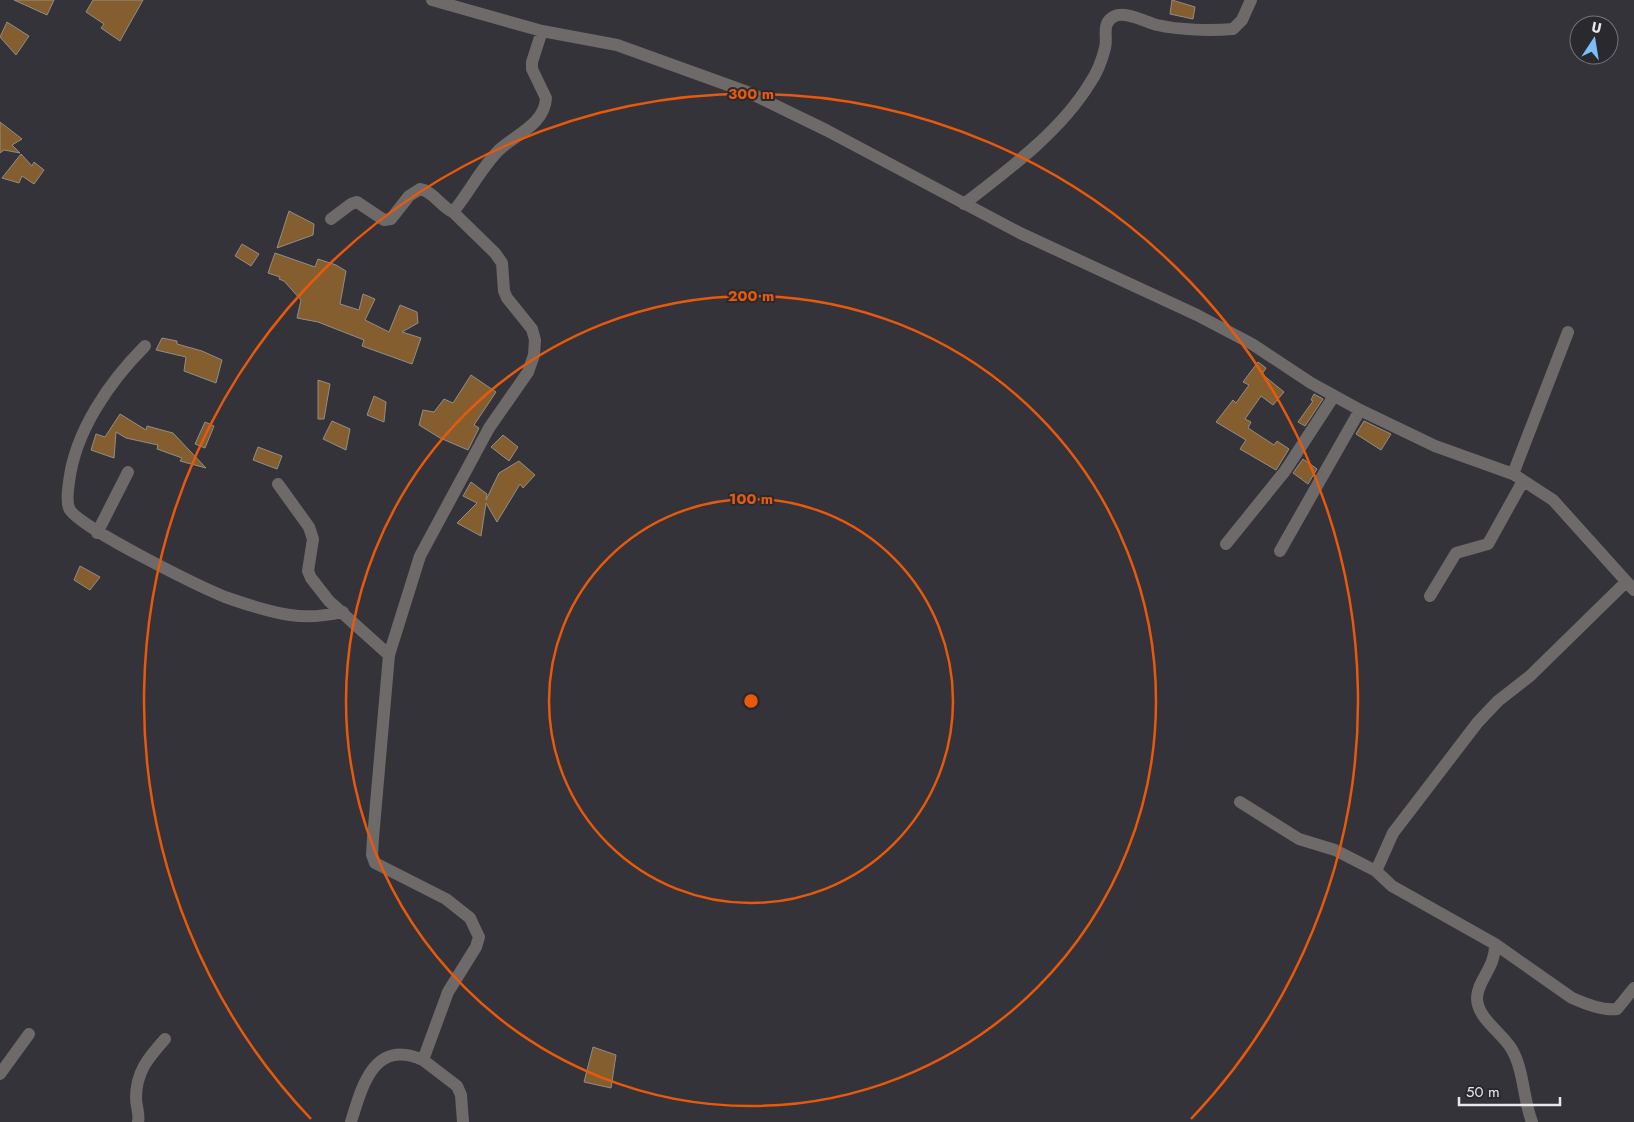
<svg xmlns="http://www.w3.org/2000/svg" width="1634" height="1122" viewBox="0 0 1634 1122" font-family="Jost,sans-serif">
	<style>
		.building { fill: #855e2f; stroke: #928d88 }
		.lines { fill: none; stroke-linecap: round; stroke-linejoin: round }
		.minor { stroke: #6d6a69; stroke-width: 12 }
		.ring { fill: none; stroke: #e8590c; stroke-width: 2.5 }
		.centre { fill: #e8590c; stroke: #29292e; stroke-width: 2.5 }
		.ring-label { font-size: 15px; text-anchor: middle; font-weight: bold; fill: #e8590c; stroke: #29292e; stroke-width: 4; stroke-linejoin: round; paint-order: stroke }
	</style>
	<rect width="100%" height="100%" fill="#333339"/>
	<path class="building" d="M14,0h40l-7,15z
		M93,0h50l-23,41 -19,-13 3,-4 -18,-12z
		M1172,0l23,7 -2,12 -23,-5z
		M7,22l22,14 -13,19 -16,-18z
		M0,122l22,17 -10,6 8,8 -16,-3 -4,3z
		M21,154l11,12 2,-4 10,8 -10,14 -12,-8 -3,7 -17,-5z
		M289,211l25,13 -1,11 -36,13z
		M242,244l17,10 -8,12 -16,-10z
		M275,253l40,14 3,-8 18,6 10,6 -6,33 19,6 4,-16 12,5 -10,21 24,12 11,-27 17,7 1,11 -16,9 19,6 -9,26 -50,-18 2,-6 -46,-18 -21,-4 4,-18 -17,-19 -5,-2 1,-2 -12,-4z
		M162,338l15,3v3l25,7 20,9 -6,23 -32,-12 2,-14 -30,-7z
		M1258,362l8,6 -4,6 22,18 -11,13 -12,-9 -16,23 6,3 -3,6 26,17 3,-4 12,8 -13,21 -36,-21 6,-9 -30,-18 17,-22 3,3 13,-18 -6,-3z
		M471,375l25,17 -22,33 5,3 -11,22 -28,-12 -21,-13 4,-15 11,2 10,-13 9,4z
		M318,380l12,4 -6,35h-6z
		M1314,394l9,5 -18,27 -7,-4 15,-21 -2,-1z
		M374,396l12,6 -2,20 -17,-7z
		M120,414l26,16 1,-4 26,7 33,35 -26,-7 2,-3 -25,-9 1,-4 -32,-7 -10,-6 -2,26 -23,-8 5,-16 9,3z
		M332,421l18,8 -4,21 -23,-11z
		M1364,421l27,13 -10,16 -25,-16z
		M205,422l9,4 -9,22 -10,-4z
		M503,435l15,12 -9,14 -18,-14z
		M258,447l24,9 -5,13 -24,-9z
		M1303,459l14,10 -9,15 -15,-11z
		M519,461l16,14 -12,13 -3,-4 -23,38 -11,-19 -5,33 -24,-13 20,-20 -14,-7 8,-14 16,12 -1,6 13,-27z
		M80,566l20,11 -10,13 -16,-10z
		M593,1047l23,8 -5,33 -27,-6z"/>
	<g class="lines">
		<path class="minor" d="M432,0l110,31 75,14 133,48 76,37 194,103 177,82 55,29 59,39 49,27 75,36 78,28 40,26 81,90
			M964,204c44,-34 97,-73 126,-121 7,-10 12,-23 15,-35 3,-11 -4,-24 8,-31 12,-7 32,5 44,8 23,5 53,6 76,4l9,-9 9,-20
			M331,219l20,-15 6,-2 27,18 7,-1 18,-23 11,-7c13,2 21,18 33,23
			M145,346c-35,35 -70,85 -76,136 -1,8 -3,18 0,26 6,18 132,79 156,89 20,7 44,15 65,18 19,3 35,1 53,-3
			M1513,474l55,-142
			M278,484l31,43 4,12 -5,32 3,7 18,23 60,54
			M97,533l31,-61
			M1226,544l59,-73 49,-75
			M1280,551l80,-141
			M1430,596l26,-43 32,-9 35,-63
			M1240,802l59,37 36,11 41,21
			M1495,944l77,54c14,6 31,13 45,11l17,-21
			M0,1074l29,-40
			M138,1122c2,-8 -2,-15 -2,-24 0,-26 12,-40 29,-59
			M351,1122c11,-36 23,-84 72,-62
			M463,1122l-2,-27 -4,-9 -34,-26 25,-68 28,-45 3,-10 -9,-19 -24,-19 -71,-36 -3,-8 1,-17 16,-183 31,-99 69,-128 39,-56 6,-17 1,-15 -3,-11 -25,-31 -3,-7 -2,-28 -7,-10 -42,-41c16,-19 28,-44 46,-62 16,-15 46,-26 47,-52l-14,-29v-7l10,-31
			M1532,1122c-9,-23 -8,-53 -21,-74 -10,-16 -34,-30 -34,-50 0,-17 19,-31 18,-54l-103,-58 -16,-15 17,-38 85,-111 20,-21 32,-25 96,-94"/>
	</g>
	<g class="ring">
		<circle cx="751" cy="701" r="202"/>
		<circle cx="751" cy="701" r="405"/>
		<path d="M311 1119A607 607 0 1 1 1191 1119"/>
	</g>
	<circle cx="751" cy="701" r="8" class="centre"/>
	<g class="ring-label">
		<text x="751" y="99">300 m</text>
		<text x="751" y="301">200 m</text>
		<text x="751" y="504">100 m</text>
	</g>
	<g transform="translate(1594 40) rotate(12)"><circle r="24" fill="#29292e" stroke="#75757a"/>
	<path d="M0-4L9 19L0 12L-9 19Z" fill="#7dbef9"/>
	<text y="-8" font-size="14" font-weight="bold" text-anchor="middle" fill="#e8e8ec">U</text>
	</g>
	<path d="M1459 1097v8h101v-8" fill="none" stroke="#e8e8ec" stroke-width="2.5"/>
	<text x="1466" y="1097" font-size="15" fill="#e8e8ec" stroke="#29292e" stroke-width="4" paint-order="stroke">50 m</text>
</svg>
